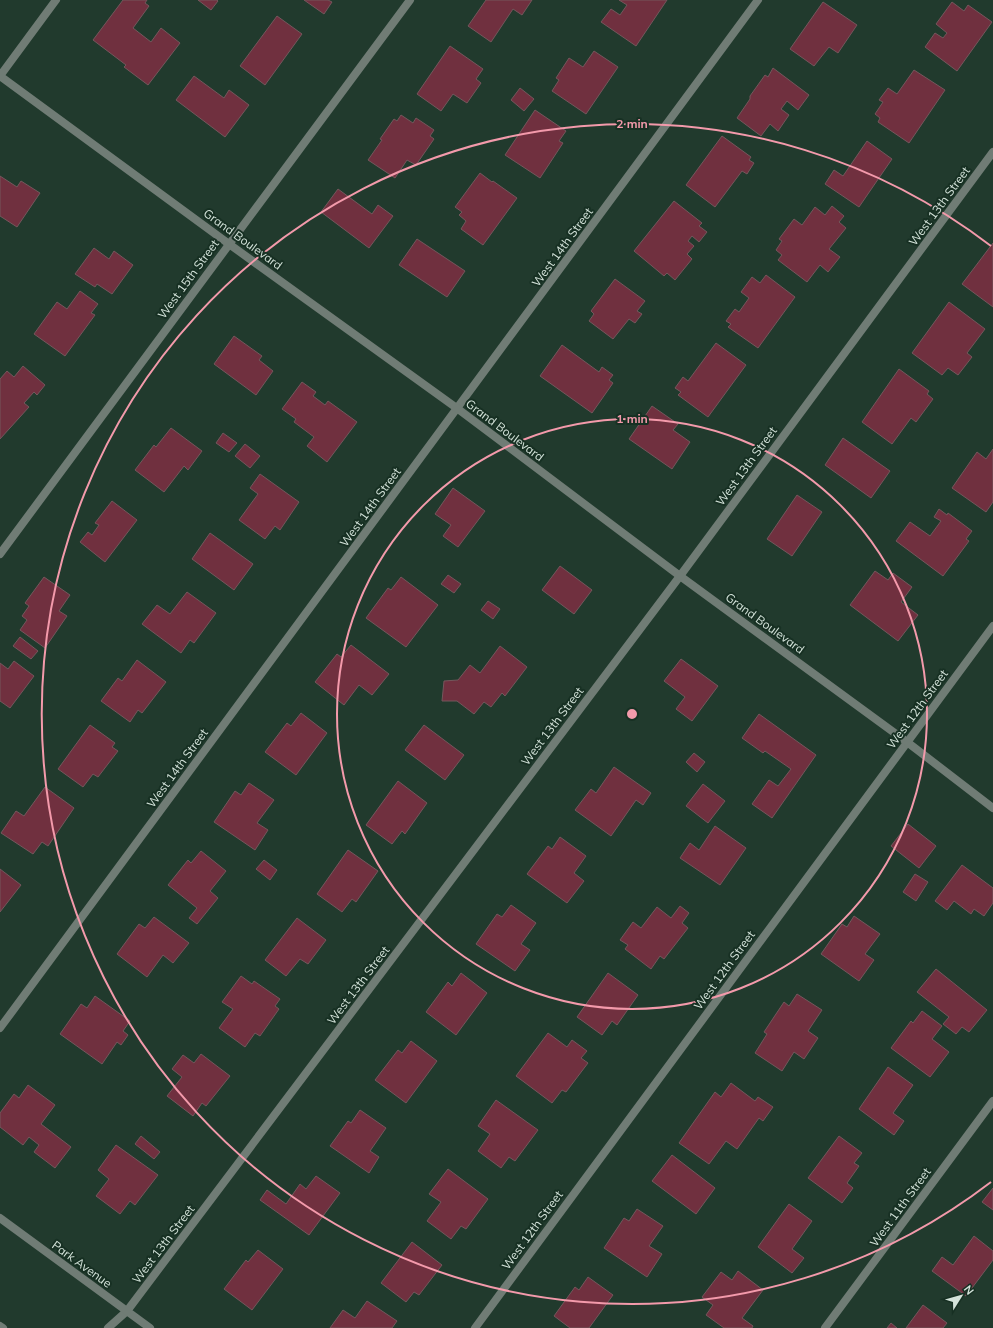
<svg xmlns="http://www.w3.org/2000/svg" width="993" height="1328" viewBox="0 0 993 1328" font-family="Mulish,sans-serif">
	<style>
		.building { fill: #70303f; stroke: #74575c }
		.lines { fill: none; stroke-linecap: round; stroke-linejoin: round }
		.service { stroke: #707c75; stroke-width: 8 }
		.minor { stroke: #707c75; stroke-width: 8 }
		.tertiary { stroke: #707c75; stroke-width: 8 }
		.ring { fill: none; stroke: #f39aab; stroke-width: 2 }
		.labels { text-anchor: middle; dominant-baseline: central; stroke-width: 4; stroke-linejoin: round; paint-order: stroke }
		.street-label { font-size: 12px; fill: #d4e3da; stroke: #173023 }
		.centre { fill: #f39aab; stroke: #173023; stroke-width: 2 }
		.ring-label { font-size: 12px; text-anchor: middle; font-weight: bold; fill: #f39aab; stroke: #173023; stroke-width: 4; stroke-linejoin: round; paint-order: stroke }
	</style>
	<rect width="100%" height="100%" fill="#213a2d"/>
	<path class="building" d="M123,0h24l-2,3 4,3 -16,22 18,14 10,-14 19,15 -32,42 -24,-18 2,-2 -33,-25z
		M198,0h19l1,1 -7,9z
		M304,0h24l4,2 -8,12z
		M486,0h46l-10,15 -9,-6 -22,33 -23,-16z
		M619,0h48l-31,46 -35,-24 10,-13 9,6 7,-10z
		M823,2l34,23 -19,28 -9,-6 -15,19 -24,-17z
		M952,2l12,9 4,-6 24,17 -35,49 -32,-24 10,-14 8,5 4,-5 -11,-9z
		M277,16l25,18 -37,51 -25,-19z
		M450,46l33,23 -7,10 5,4 -14,20 -14,-9 -12,17 -24,-17z
		M594,51l24,16 -32,47 -34,-23 7,-11 -3,-2 13,-20 14,9z
		M773,68l36,27 -11,15 -11,-9 -6,8 8,6 -11,16 -8,-7 -9,12 -24,-18 13,-19v-3l15,-21 3,2z
		M914,70l31,20 -36,53 -31,-21 2,-4 -5,-4 8,-12 -4,-2 9,-12 9,6z
		M194,76l30,22 5,-8 20,15 -24,32 -49,-37z
		M520,88l14,11 -10,12 -13,-11z
		M535,110l31,21 -7,10 4,2 -23,35 -35,-23z
		M401,115l12,8 3,-5 18,12 -4,6 4,3 -18,26 -9,-5 -12,18 -27,-18 14,-20 -2,-1 14,-20 3,2z
		M722,136l29,21 -2,3 5,3 -7,11 -5,-3 -27,36 -29,-22z
		M867,141l25,18 -33,48 -34,-23 9,-14 9,6z
		M480,173l12,9 1,-1 24,17 -34,47 -22,-16 5,-8 -7,-6 3,-3 -7,-5z
		M0,176l17,11 4,-6 19,12 -23,34 -17,-11z
		M338,189l34,25 6,-9 15,11 -24,32 -48,-36z
		M674,201l28,22 -3,3 8,6 -8,10 -7,-6 -4,5 6,5 -7,8 5,5 -17,21 -8,-7 -3,3 -30,-25z
		M832,206l12,10 -5,6 7,6 -17,21 11,8 -12,15 -8,-7 -13,17 -29,-22 4,-5 -6,-5 6,-9 -3,-2 15,-20 8,6 13,-18 10,8z
		M417,239l48,32 -18,26 -48,-32z
		M993,243v64l-31,-23z
		M94,248l15,11 5,-8 19,14 -21,29 -15,-10 -2,3 -20,-13z
		M766,275l29,22 -37,51 -30,-21 3,-3 -5,-3 9,-12 4,3 10,-14 -8,-6 11,-15 8,6z
		M615,279l30,22 -8,10 5,3 -7,9 -6,-4 -16,20 -24,-18 5,-7 -3,-3z
		M80,291l18,13 -7,9 4,2 -30,41 -31,-22 23,-32 10,7z
		M949,302l36,27 -18,24 5,4 -14,18 -10,-7 -6,7 -30,-22z
		M234,336l28,20 -3,4 14,11 -17,24 -42,-31z
		M716,343l30,22 -38,52 -30,-22 3,-3 -6,-4 8,-11 5,4z
		M562,345l37,27 3,-5 11,8 -4,5 4,3 -21,30 -52,-37z
		M23,366l22,19 -8,10 -3,-3 -10,11 5,4 -29,32v-60l7,-8 7,6z
		M899,369l30,22 -2,3 6,5 -17,23 -5,-4 -19,26 -30,-22z
		M302,382l14,10 -3,4 12,9 3,-4 29,21 -30,40 -20,-16 7,-9 -20,-15 2,-3 -14,-10z
		M652,406l26,18 -5,6 17,12 -18,27 -43,-30z
		M171,428l31,23 -14,19 -4,-4 -20,26 -29,-22 19,-25 2,2z
		M223,433l14,10 -8,9 -13,-9z
		M843,438l47,33 -19,27 -46,-33z
		M245,444l15,12 -10,12 -15,-12z
		M993,449v53l-7,10 -34,-24 25,-36 9,7z
		M260,474l39,28 -19,28 -5,-4 -10,13 -26,-19 19,-26 -8,-6z
		M453,488l32,23 -27,36 -15,-11 8,-11 -16,-11z
		M797,495l25,17 -30,44 -25,-17z
		M112,501l25,19 -32,42 -25,-20 8,-10 4,3 7,-10 -4,-2z
		M939,509l8,6 1,-2 24,18 -6,8 3,2 -26,35 -47,-35 14,-19 20,14 11,-15 -7,-4z
		M210,533l43,31 -19,26 -42,-31z
		M560,566l32,24 -18,24 -32,-24z
		M875,571l13,9 5,-7 19,14 -11,15 17,13 -20,26 -48,-36z
		M448,575l13,9 -7,9 -13,-9z
		M44,577l26,18 -11,16 8,5 -22,32 -25,-18 7,-10 -5,-4 7,-10 -4,-3z
		M401,577l37,28 -32,42 -40,-29 22,-30 3,2z
		M187,592l29,21 -22,30 -4,-3 -9,13 -39,-29 15,-19 13,9z
		M488,601l12,8 -7,10 -12,-9z
		M20,637l18,14 -7,8 -18,-13z
		M351,645l38,29 -17,21 -13,-10 -15,20 -29,-23 22,-28 4,3z
		M500,646l27,21 -22,29 -3,-3 -11,14 -7,-5 -10,12 -17,-13h-15l2,-20 14,-1 12,-15 10,8z
		M681,659l37,27 -26,35 -16,-12 9,-12 -21,-16z
		M137,660l29,22 -24,31 -4,-3 -8,12 -29,-21 17,-23 4,3z
		M14,661l20,15 -24,32 -10,-7v-38l8,6z
		M301,713l26,20 -31,42 -31,-23 22,-29 4,3z
		M759,714l57,41 -44,63 -20,-14 17,-24 9,6 13,-17 -26,-18 -2,2 -21,-15z
		M90,725l25,18 -3,4 6,4 -20,26 -5,-3 -10,13 -25,-18z
		M424,725l40,30 -19,25 -40,-30z
		M694,753l11,9 -8,10 -11,-10z
		M614,767l37,26 -8,12 -7,-5 -25,36 -36,-26 16,-21 5,4z
		M398,781l29,22 -22,31 -3,-3 -10,13 -26,-19z
		M249,783l25,17 -17,23 11,7 -13,20 -41,-28 21,-31 6,4z
		M703,784l22,17 -17,22 -22,-17z
		M45,787l29,21 -26,38 -6,-4 -9,12 -32,-21 15,-22 8,5z
		M908,824l28,22 -17,22 -28,-22z
		M715,826l31,22 -26,37 -40,-27 10,-15 9,7z
		M560,837l26,19 -12,17 10,8 -17,22 -40,-29 21,-28 4,3z
		M348,850l30,21 -22,31 -4,-3 -10,13 -25,-18z
		M201,851l25,20 -16,20 8,7 -21,26 -8,-6 8,-10 -29,-23 20,-25 3,3z
		M264,860l13,10 -7,10 -14,-11z
		M962,865l31,23v15l-9,13 -10,-7 -3,5 -17,-13 -7,9 -12,-9z
		M0,869l21,16 -21,27z
		M915,874l13,8 -12,19 -13,-9z
		M511,905l25,18 -15,21 9,6 -15,21 -39,-27 21,-30 5,3z
		M680,906l9,7 -7,10 6,5 -24,31 -4,-3 -9,13 -26,-20 3,-4 -8,-5 13,-18 8,6 16,-21 14,11z
		M854,916l26,18 -15,20 9,6 -15,21 -38,-27 21,-30 5,3z
		M154,917l35,26 -16,20 -10,-8 -16,22 -30,-23 22,-30 6,4z
		M297,918l29,22 -18,24 -8,-5 -14,17 -21,-16z
		M936,969l51,41 -18,22 -7,-5 -6,7 -13,-10 6,-7 -32,-25z
		M461,973l26,20 -31,42 -30,-23 22,-30 4,4z
		M608,973l30,22 -21,30 -5,-4 -10,14 -25,-18z
		M241,976l11,8 2,-3 26,18 -5,7 4,3 -19,27 -5,-3 -10,14 -26,-19 14,-19 -11,-7z
		M797,994l25,16 -14,21 10,7 -14,21 -10,-7 -12,19 -27,-18 12,-19 -3,-2 20,-30 5,4z
		M95,996l35,25 -7,10 5,4 -7,10 -4,-3 -15,22 -42,-30 21,-30 6,4z
		M922,1011l20,15 -10,13 17,13 -19,25 -39,-29 20,-27 2,2z
		M548,1033l19,14 5,-7 15,11 -6,7 7,5 -22,29 -4,-2 -10,13 -36,-27z
		M411,1041l26,20 -31,42 -31,-23 23,-30 4,3z
		M201,1054l29,22 -24,30 -4,-3 -9,13 -26,-20 15,-19 -10,-8 11,-14 11,8z
		M888,1067l25,18 -20,28 11,8 -10,14 -35,-26z
		M731,1083l24,18 3,-4 15,10 -10,14 -4,-3 -22,31 -11,-8 -17,23 -30,-21 36,-51 6,5z
		M28,1085l27,20 -14,19 30,23 -16,21 -21,-16 5,-7 -10,-8 -6,8 -23,-18v-14l14,-19 5,4z
		M496,1100l42,30 -23,31 -6,-4 -8,11 -23,-17 12,-17 -12,-8z
		M360,1110l26,18 -16,23 9,6 -10,16 -39,-27 18,-25 3,2z
		M141,1136l19,16 -6,7 -19,-15z
		M839,1136l23,17 -8,10 5,3 -12,17 6,5 -11,15 -34,-25z
		M116,1145l42,30 -23,30 -5,-4 -10,13 -24,-18 13,-17 -11,-9z
		M672,1155l43,33 -19,26 -44,-33z
		M448,1169l40,30 -22,30 -5,-3 -10,13 -24,-18 14,-19 -12,-8z
		M316,1176l24,17 -31,42 -49,-35 7,-10 19,14 14,-20 6,5z
		M993,1188v22l-11,-8z
		M789,1204l23,17 -20,28 12,9 -12,15 -34,-26z
		M637,1209l26,17 -14,20 13,8 -15,23 -43,-29 20,-30 5,3z
		M974,1236l19,15v9l-27,36 -34,-25 10,-14 11,8z
		M412,1242l30,23 -23,30 -5,-3 -8,10 -25,-19z
		M258,1250l25,19 -31,41 -28,-21 22,-29 2,2z
		M738,1271l25,19 -21,28 11,8 -1,2h-28l-18,-13 7,-10 -11,-8 19,-25 11,8z
		M588,1277l25,18 -24,33h-19l-16,-12 21,-29 4,3z
		M367,1301l30,20 -5,7h-62l13,-18 12,8z
		M923,1305l24,18 -4,5h-37z
		M891,1323l6,5h-10z"/>
	<g class="lines">
		<path class="service" d="M0,1326l3,2
			M108,1328l19,-17"/>
		<path class="minor" d="M0,554l410,-554
			M0,1028l758,-1028
			M0,1218l150,110
			M127,1311l553,-735 313,-424
			M475,1328l518,-702
			M825,1328l168,-227"/>
		<path class="tertiary" d="M0,76l229,168 229,165 222,167 227,166 86,66
			M0,76l56,-76"/>
	</g>
	<g class="ring">
		<circle cx="632" cy="714" r="295"/>
		<path d="M991 1182A590 590 0 1 1 991 246"/>
	</g>
	<g class="labels">
		<g class="street-label">
			<text transform="translate(939 206) rotate(-54)">West 13th Street</text>
			<text transform="translate(243 239) rotate(36)">Grand Boulevard</text>
			<text transform="translate(562 247) rotate(-54)">West 14th Street</text>
			<text transform="translate(188 279) rotate(-54)">West 15th Street</text>
			<text transform="translate(505 430) rotate(37)">Grand Boulevard</text>
			<text transform="translate(746 466) rotate(-54)">West 13th Street</text>
			<text transform="translate(370 507) rotate(-54)">West 14th Street</text>
			<text transform="translate(765 623) rotate(36)">Grand Boulevard</text>
			<text transform="translate(917 709) rotate(-54)">West 12th Street</text>
			<text transform="translate(552 726) rotate(-53)">West 13th Street</text>
			<text transform="translate(177 768) rotate(-54)">West 14th Street</text>
			<text transform="translate(724 970) rotate(-54)">West 12th Street</text>
			<text transform="translate(358 985) rotate(-53)">West 13th Street</text>
			<text transform="translate(900 1207) rotate(-54)">West 11th Street</text>
			<text transform="translate(532 1230) rotate(-54)">West 12th Street</text>
			<text transform="translate(163 1244) rotate(-53)">West 13th Street</text>
			<text transform="translate(82 1264) rotate(36)">Park Avenue</text>
		</g>
	</g>
	<circle cx="632" cy="714" r="6" class="centre"/>
	<g class="ring-label">
		<text x="632" y="128">2 min</text>
		<text x="632" y="423">1 min</text>
	</g>
	<g transform="translate(961 1296) rotate(53)" stroke="#173023" stroke-width="3" paint-order="stroke">
	<path d="M0-3L7 15L0 10L-7 15Z" fill="#d4e3da"/>
	<text y="-6" font-size="11" font-weight="bold" text-anchor="middle" fill="#d4e3da">N</text>
	</g>
</svg>
